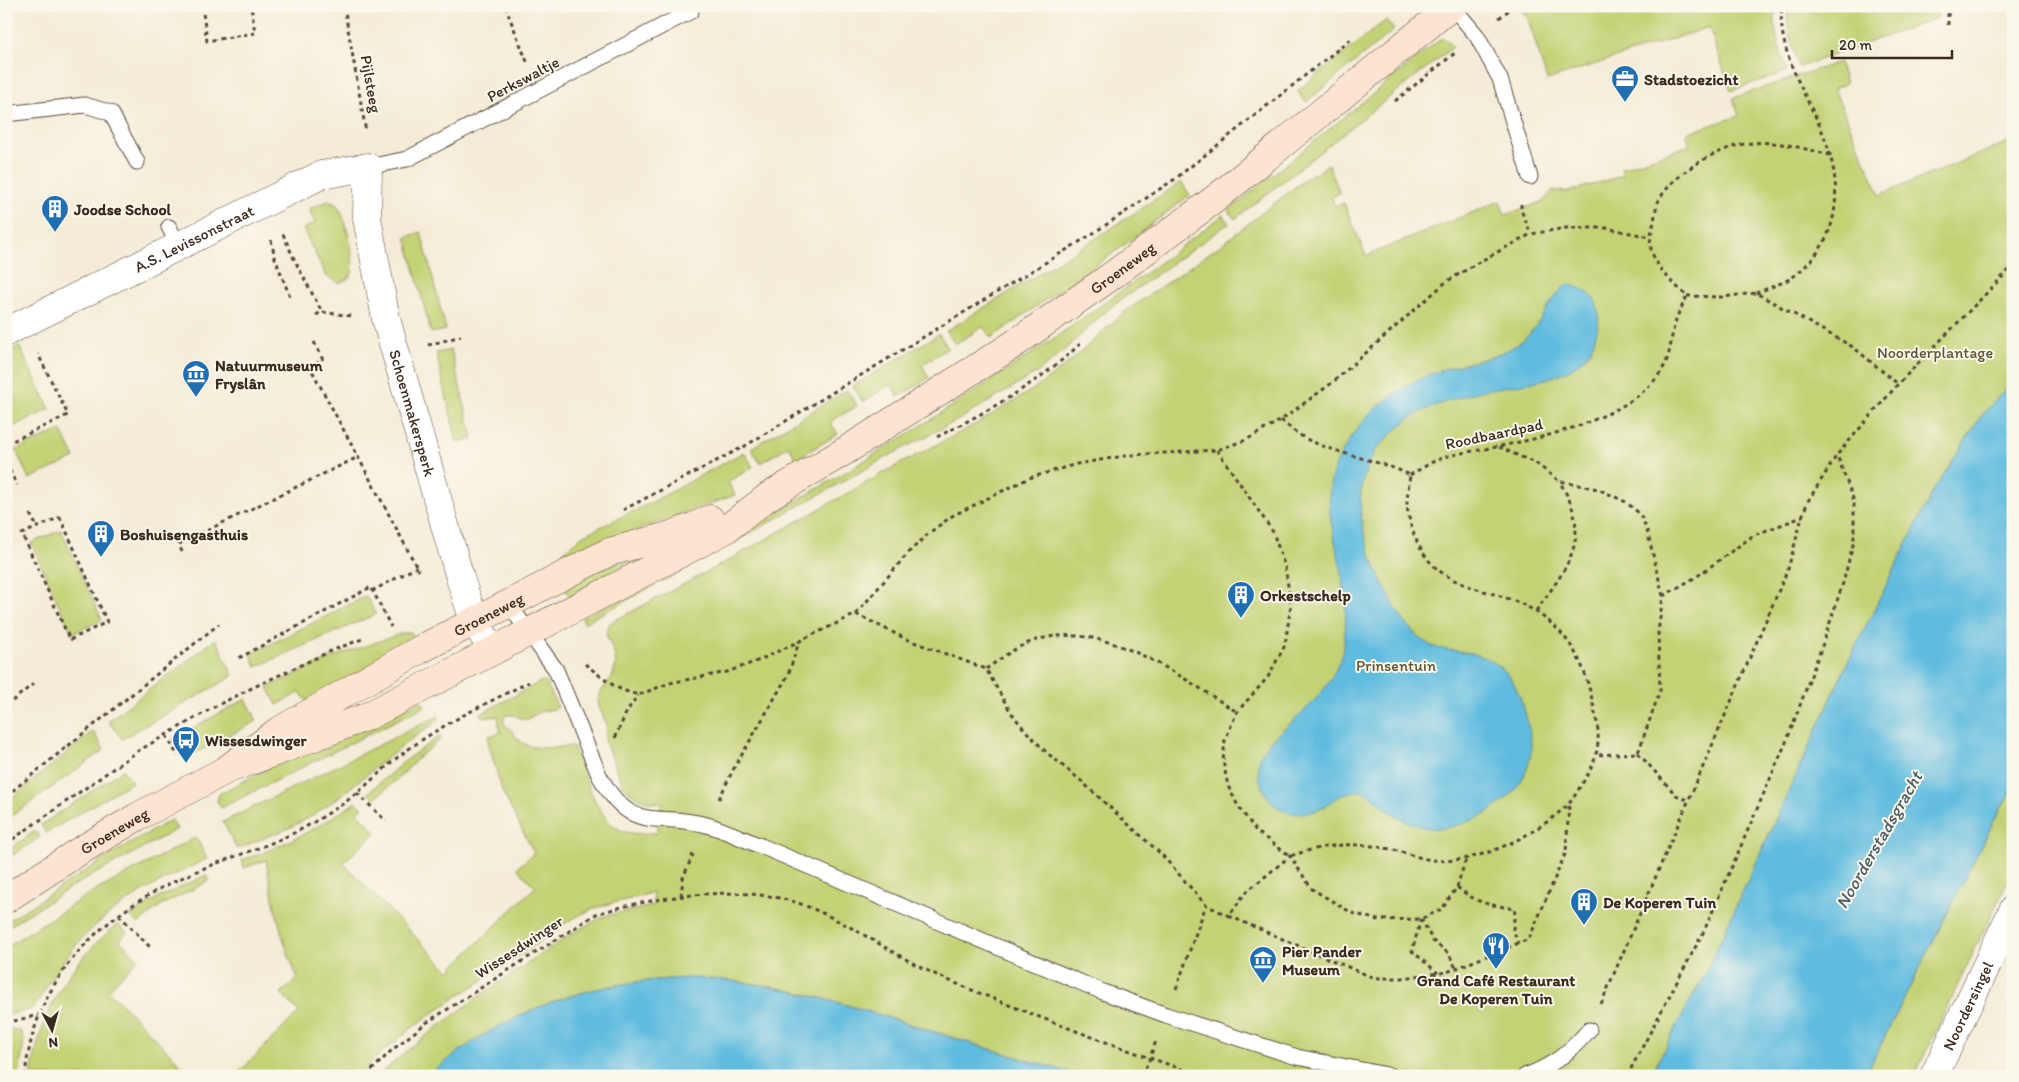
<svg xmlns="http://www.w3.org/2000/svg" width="2019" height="1082" viewBox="0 0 2019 1082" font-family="Itim,sans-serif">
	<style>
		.green { fill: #c3d274; stroke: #7f7e49 }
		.water { fill: #61bcdf; stroke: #4e737e }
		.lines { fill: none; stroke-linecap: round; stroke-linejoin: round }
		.lane-casing { stroke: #57473a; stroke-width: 17 }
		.street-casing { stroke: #57473a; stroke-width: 29 }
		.secondary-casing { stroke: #57473a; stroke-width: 29 }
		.path { stroke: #57473a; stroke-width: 3; stroke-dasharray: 4 4; stroke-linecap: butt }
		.lane { stroke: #fff; stroke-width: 15 }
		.street { stroke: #fff; stroke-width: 28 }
		.secondary { stroke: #fde4d1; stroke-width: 28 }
		.labels { text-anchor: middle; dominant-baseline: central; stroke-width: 4; stroke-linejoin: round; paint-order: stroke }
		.street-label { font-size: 16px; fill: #3b2a1e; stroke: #fbf7ec }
		.poi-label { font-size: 16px; font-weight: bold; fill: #3b2a1e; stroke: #fbf7ec; text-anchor: start }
		.park-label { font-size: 16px; fill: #5d5434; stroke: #fbf7ec }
		.water-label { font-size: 18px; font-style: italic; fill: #485d62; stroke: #fbf7ec }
	</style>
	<rect width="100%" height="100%" fill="#fbf7ec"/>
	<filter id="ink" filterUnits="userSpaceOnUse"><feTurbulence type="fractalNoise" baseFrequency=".02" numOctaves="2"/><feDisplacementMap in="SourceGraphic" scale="10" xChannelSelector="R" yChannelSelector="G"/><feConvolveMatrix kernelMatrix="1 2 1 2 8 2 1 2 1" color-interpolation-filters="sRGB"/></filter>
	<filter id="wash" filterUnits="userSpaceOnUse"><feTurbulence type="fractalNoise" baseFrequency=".0096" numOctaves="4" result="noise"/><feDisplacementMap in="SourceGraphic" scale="20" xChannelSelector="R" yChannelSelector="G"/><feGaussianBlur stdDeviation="1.12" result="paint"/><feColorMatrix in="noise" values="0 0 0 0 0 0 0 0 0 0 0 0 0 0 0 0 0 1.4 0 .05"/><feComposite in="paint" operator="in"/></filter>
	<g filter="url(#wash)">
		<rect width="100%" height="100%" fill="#f4ecd7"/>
		<path class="green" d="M1528,6h32l2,3 4,-3h209c-2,24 4,43 12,65l-56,20 -22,-64 -162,53 -19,-61 -6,-8z
			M1788,6h147l3,12 -139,49c-7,-21 -13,-39 -11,-61z
			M1386,20l8,10 -88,72 -9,-11z
			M1443,37l10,10 -218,172 -7,-8z
			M1839,62l7,21 -12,6 46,106 133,-55v241l-31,34 -47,73 -89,178 -140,306 -56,104h-567c-56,-16 -111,-32 -167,-50 -67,-21 -135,-43 -206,-47 -17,-2 -35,0 -53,1 -89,7 -160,38 -229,96h-50l32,-28 68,-51 96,-65 30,-16 49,-10v-14c-23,9 -47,10 -69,21 -26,12 -52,35 -76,51 -53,34 -107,66 -150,112h-123l64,-64 -18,-19 17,-14c-17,-39 -25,-77 -32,-119l-22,8 -2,-8c42,-14 78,-33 114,-58l7,6 -6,4 19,20 -33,31 106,108 86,-84 -18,-19 17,-15 -32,-62 -14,-50 1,-5 11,-3 -2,-17 -15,2 -3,-4 62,-33 4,1 12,26 -19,4 -11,7h-7l-6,-4h-10c-4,9 1,10 7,16 2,2 4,7 7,9 13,12 39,7 54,6 11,25 23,75 50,85 10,4 23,2 34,2l5,-30 -15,-1 -17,-9 -7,-8 -18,-43 2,-17 -8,-18 -1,-8 2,-6 14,-19 -1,-1c7,-14 -2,-26 -7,-39l4,-11 110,-58 174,-98 82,-43 61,-37 35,-27 50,-46 103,-72 88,-69 2,2 13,-11 12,29 -9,4 4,9 9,-3 22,53 134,-55 5,14 39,-14 9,-11 15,2 55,-17 -2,-7 69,-23 -4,-12 53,-17 -6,-18z
			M1181,182l9,13 -71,54 -128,89 -8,-11 -28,17 -9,-13 146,-90z
			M328,201c5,2 10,3 12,9 6,11 17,54 11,65 -3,5 -9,7 -13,8l-12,-7 -23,-47 12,-6 -6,-14z
			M1223,215l6,8 -118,84 -52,48 -21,17 -33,20 -45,27 -64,33 -216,120 -96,51 -2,-5c80,-43 161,-86 240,-132 139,-82 273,-172 401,-271z
			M421,232l25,98 -15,3 -25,-96z
			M939,334l9,14 -26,17 7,13 -31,19 -7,-13 -28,18 -10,-16z
			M19,346l31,63 -44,21v-78z
			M451,350l22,89 -16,3 -21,-89z
			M847,390l10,16 -27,16 8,12 -42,25 -7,-13 -29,17 -9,-15z
			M61,430l14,28 -46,21 -13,-29z
			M744,452l9,15 -25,15 7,13 -114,41 -56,24 -2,-8 19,-16 70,-34z
			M61,530l41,90 -30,14 -41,-91z
			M653,554l-83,43 -5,-8 35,-21z
			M366,596l10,18 -120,53 -5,-13z
			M411,632l3,6 -105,66 -9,-12 -23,13 -9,-18 68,-31 67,-23z
			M216,639l17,37 -111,63 -14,-18z
			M246,699l11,22 -73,38 -12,-20z
			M421,701l4,5 -204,102 -4,-7 2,-7 67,-35z
			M438,716l1,4 -29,20 -70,56 -26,19 -25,13 -52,21 -14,-27z
			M93,731l11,19 -98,70v-17z
			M440,736l1,3 -21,17 -19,20 -27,23 -6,-6 39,-34z
			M123,770l9,12 -86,51 -5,-8z
			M2013,789v81l-99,206h-49l133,-263z
			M171,820l6,9 -104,57 -67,42v-6l106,-68z
			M35,831l5,6 -34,23v-8z
			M196,837l11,22c-49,23 -100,48 -135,91 -9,11 -17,22 -24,34 -5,8 -8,16 -14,23l-5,3 -23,5v-68l80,-51z
			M206,875l3,6 -49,25 -22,18 -8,-8 26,-17z
			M118,924l9,9 -7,7 18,19 -30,31 84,86h-161c10,-65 36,-111 87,-152z
			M12,1029l9,3 3,9 -5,35h-13v-46z"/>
		<path class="water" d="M1567,284c14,4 28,9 31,25 2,8 0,17 -2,25 -10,50 -76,48 -115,57 -19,5 -57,17 -72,28 -10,8 -31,26 -36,36 -26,46 -7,96 15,139 11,20 22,41 44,52 7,3 17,4 25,5 20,2 39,8 52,25 8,11 14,27 17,40 3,13 7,29 4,42 -7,38 -46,62 -80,69 -24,5 -46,-4 -64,-19 -9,-7 -16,-17 -28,-17 -16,0 -25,12 -38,18 -24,10 -47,4 -57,-21 -5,-10 -7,-22 -2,-33 6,-14 18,-21 29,-31 23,-20 47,-44 53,-76 4,-22 3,-46 0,-68 -5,-31 -17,-63 -13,-94 3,-22 17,-44 30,-61 20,-25 55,-47 85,-56 25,-7 52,-11 73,-25 22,-15 29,-43 49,-60z
			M2013,381v408l-15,24 -133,263h-215l56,-104 140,-306 89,-178 47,-73z
			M691,978c74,2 144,23 214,45 59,18 118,37 178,53h-655c80,-68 159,-95 263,-98z"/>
	</g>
	<g filter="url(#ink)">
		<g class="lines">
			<defs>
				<path id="lane" d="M1452,6l25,30 23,43 30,98
					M6,114l79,-9 26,8 26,49
					M368,167l39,-8 284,-148
					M169,227l9,18
					M508,603l48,67 43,105c33,61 54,36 108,50 18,5 36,14 54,21l342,146 63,23 131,42 95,19
					M1525,1076c28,-10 45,-24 64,-46"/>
				<g id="street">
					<path id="s1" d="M6,332l315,-157 47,-8 -1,51 19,101 74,259 14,42 19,31"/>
					<path id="s2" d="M1934,1076l79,-166"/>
				</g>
				<g id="secondary">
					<path id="s3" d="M226,770l60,-22 82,-32 357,-186 44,-34 76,-45 169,-107 92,-64 109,-81 237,-193"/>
					<path id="s4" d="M6,899l72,-47 59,-35 89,-47 51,-38 144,-83 188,-97 59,-16 25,-9 17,-8"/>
				</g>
			</defs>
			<use href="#lane" class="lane-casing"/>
			<use href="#street" class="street-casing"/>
			<use href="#secondary" class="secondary-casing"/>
			<path class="path" d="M202,6l5,35 48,-8 -4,-27
				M344,6l22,126
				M505,6l23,58
				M1499,18l15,-12
				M1948,25v-19
				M1395,101l60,-48
				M1521,204v6l10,24
				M283,234l12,27 27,51 29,4
				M271,240l4,18 15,39
				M1756,293c12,-5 28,-10 38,-17 52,-39 49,-98 25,-152 -17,-36 -42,-76 -37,-118
				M1687,296l36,1 33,-4 97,54 45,37
				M316,315l6,-3
				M314,342l9,18 -13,7 109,204
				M428,345l33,-9
				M1281,420c10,9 20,17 32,22 31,14 66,18 97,33
				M937,437c51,-26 102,-54 143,-93
				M6,444l62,-29 -30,-61
				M1499,447l38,17 22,17 39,8 28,13 14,12 7,16 16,66 -5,36 2,59 -22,62 -42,2
				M1217,450l56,82 12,35 6,37 -6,41 -17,32 -31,35 -12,28 -2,21 5,25 10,20 18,25 34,25c37,-12 65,-15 104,-6 13,3 26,9 40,10 42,5 100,-24 130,-52 7,-5 11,-13 16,-21 6,-9 14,-22 16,-33 4,-15 2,-30 -2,-45 -8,-42 -21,-73 -58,-97 -32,-22 -77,-19 -105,-49 -14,-15 -22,-38 -24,-58 0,-10 2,-21 3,-30
				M6,463l11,22
				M1410,475c9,-5 18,-11 27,-15 20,-8 42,-9 63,-14 49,-9 134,-30 162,-76 10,-16 8,-33 14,-50 3,-9 8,-17 11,-24 -13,-12 -27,-24 -34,-41 -5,-11 -2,-22 1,-33 1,-7 2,-17 5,-22 15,-27 55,-50 85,-56 30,-5 57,4 86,11
				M623,510l122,-64 344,-210 86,-57 176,-140
				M30,514l7,13
				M60,517l47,105 -37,18 -48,-106z
				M182,552l-3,-8 179,-87
				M372,591l45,-24
				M1663,596l33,-19 58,-42 48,-18
				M1536,611c33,-46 58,-75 23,-130
				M856,614l50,25 80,30 24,42 14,18 22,23 34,28 82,75 44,50 23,11 16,-23 45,-37 22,33 40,24 26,7 43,-1 21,-10 15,-22 9,-28
				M239,658l132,-71 20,40
				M585,664l23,18 14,8 16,5 32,-12 57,-11 33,-12 96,-46 53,-62 20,-19 23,-17 77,-38 48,-14 53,-9 87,-5 29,-10 35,-20 51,-37 114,-101 33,-20 52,-28 35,-6h40l44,9
				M986,669c13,-9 27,-20 42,-26 71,-29 151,33 209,69
				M6,706l31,-25
				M166,735l12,21
				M615,738l12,-27 11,-16
				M1638,753l38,42 13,6
				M357,793l29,28
				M6,796l213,-172
				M719,799l14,-29 55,-95 11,-33
				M6,844l132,-93 78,-45 38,-19 79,-37 32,-12
				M1457,887c22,18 32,17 58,22l-2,20 5,14
				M681,896l2,-18 11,-26
				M119,915l31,32
				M1229,916l140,60 9,2h24l45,-6 82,-33 37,-87 3,-47
				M1421,919l-9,32 26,22
				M1421,919l12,22 16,13 7,14
				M1176,989l30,-84
				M1601,1004l187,-435 14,-52 6,-16 29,-46 61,-71 115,-118
				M6,1023l32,-8
				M25,1076c10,-105 84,-169 177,-207 37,-15 78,-26 112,-47 15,-9 30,-18 44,-30 16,-13 31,-29 48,-41 38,-28 81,-48 123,-69
				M366,1076l26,-26 34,-27 170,-109c61,-18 155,-33 215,-6 48,20 89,52 137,72 83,35 169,67 254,96
				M1143,1076l13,-35
				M1627,1076l77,-145 83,-191 35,-94 21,-63 11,-42v-40l-17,-46"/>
			<use href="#lane" class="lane"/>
			<use href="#street" class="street"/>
			<use href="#secondary" class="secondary"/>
		</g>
	</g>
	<defs>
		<symbol id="office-pin" viewBox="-11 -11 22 30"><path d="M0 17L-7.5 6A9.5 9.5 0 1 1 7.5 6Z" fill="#1f6fb2" stroke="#fbf7ec"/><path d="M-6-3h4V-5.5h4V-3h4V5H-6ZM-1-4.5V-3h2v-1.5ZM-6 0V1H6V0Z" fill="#fff"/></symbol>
		<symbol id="building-pin" viewBox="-11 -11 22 30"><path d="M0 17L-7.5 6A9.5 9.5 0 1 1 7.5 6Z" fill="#1f6fb2" stroke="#fbf7ec"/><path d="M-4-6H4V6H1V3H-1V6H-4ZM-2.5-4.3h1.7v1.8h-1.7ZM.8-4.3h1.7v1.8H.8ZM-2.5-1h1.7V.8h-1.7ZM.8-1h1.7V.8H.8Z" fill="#fff"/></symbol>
		<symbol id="museum-pin" viewBox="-11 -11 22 30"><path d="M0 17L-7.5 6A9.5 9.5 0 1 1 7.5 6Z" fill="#1f6fb2" stroke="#fbf7ec"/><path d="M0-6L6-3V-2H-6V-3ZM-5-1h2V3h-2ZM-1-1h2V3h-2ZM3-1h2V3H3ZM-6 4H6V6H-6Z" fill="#fff"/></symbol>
		<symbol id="bus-pin" viewBox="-11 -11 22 30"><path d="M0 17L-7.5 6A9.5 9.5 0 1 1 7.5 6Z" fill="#1f6fb2" stroke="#fbf7ec"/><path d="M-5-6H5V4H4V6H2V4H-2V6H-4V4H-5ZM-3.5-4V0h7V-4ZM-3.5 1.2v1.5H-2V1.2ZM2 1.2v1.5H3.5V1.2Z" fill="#fff"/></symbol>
		<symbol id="restaurant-pin" viewBox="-11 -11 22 30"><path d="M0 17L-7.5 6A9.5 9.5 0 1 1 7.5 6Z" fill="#1f6fb2" stroke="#fbf7ec"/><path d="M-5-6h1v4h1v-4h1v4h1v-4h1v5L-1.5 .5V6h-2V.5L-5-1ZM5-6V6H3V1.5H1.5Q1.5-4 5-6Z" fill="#fff"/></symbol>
	</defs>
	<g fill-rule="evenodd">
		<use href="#office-pin" x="1609" y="63" width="32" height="43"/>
		<use href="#building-pin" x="39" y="193" width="32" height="43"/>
		<use href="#museum-pin" x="180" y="358" width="32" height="43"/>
		<use href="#building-pin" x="85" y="518" width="32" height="43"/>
		<use href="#building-pin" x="1225" y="579" width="32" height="43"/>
		<use href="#bus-pin" x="170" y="724" width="32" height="43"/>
		<use href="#building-pin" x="1568" y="886" width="32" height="43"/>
		<use href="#restaurant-pin" x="1480" y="930" width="32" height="43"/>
		<use href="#museum-pin" x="1247" y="944" width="32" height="43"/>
	</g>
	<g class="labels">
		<g class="street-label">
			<text transform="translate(523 79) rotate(-28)">Perkswaltje</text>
			<text transform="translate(371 84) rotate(80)">Pijlsteeg</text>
			<text stroke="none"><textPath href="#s1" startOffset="210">A.S. Levissonstraat</textPath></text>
			<text stroke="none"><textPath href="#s3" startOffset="1031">Groeneweg</textPath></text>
			<text stroke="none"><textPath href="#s1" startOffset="651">Schoenmakersperk</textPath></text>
			<text transform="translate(1494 434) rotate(-12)">Roodbaardpad</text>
			<text stroke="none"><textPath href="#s4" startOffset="561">Groeneweg</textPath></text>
			<text stroke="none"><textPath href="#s4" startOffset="128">Groeneweg</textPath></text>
			<text transform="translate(519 947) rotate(-33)">Wissesdwinger</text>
			<text stroke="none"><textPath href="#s2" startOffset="78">Noordersingel</textPath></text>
		</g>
		<g class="poi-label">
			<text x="1644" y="79">Stadstoezicht</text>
			<text x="74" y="209">Joodse School</text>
			<text x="215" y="365">Natuurmuseum<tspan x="215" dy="18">Fryslân</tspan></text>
			<text x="120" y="534">Boshuisengasthuis</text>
			<text x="1260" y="595">Orkestschelp</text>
			<text x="205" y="740">Wissesdwinger</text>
			<text x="1603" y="902">De Koperen Tuin</text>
			<text x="1282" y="951">Pier Pander<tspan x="1282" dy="18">Museum</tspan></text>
			<text x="1496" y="980" text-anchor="middle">Grand Café Restaurant<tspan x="1496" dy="18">De Koperen Tuin</tspan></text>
		</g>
		<g class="park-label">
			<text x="1935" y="352">Noorderplantage</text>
			<text x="1396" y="665">Prinsentuin</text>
		</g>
		<g class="water-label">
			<text transform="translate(1879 840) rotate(-60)">Noorderstadsgracht</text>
		</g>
	</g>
	<rect width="2019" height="1082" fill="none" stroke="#fbf7ec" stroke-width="25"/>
	<g transform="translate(52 1030) rotate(174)" stroke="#fbf7ec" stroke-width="4" paint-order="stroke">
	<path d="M0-4L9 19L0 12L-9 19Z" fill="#3b2a1e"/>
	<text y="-8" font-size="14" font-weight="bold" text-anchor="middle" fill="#3b2a1e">N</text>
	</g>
	<path d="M1832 50v8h120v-8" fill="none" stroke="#3b2a1e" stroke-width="2.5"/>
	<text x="1839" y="50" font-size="15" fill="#3b2a1e" stroke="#fbf7ec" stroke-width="4" paint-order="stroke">20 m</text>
</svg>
